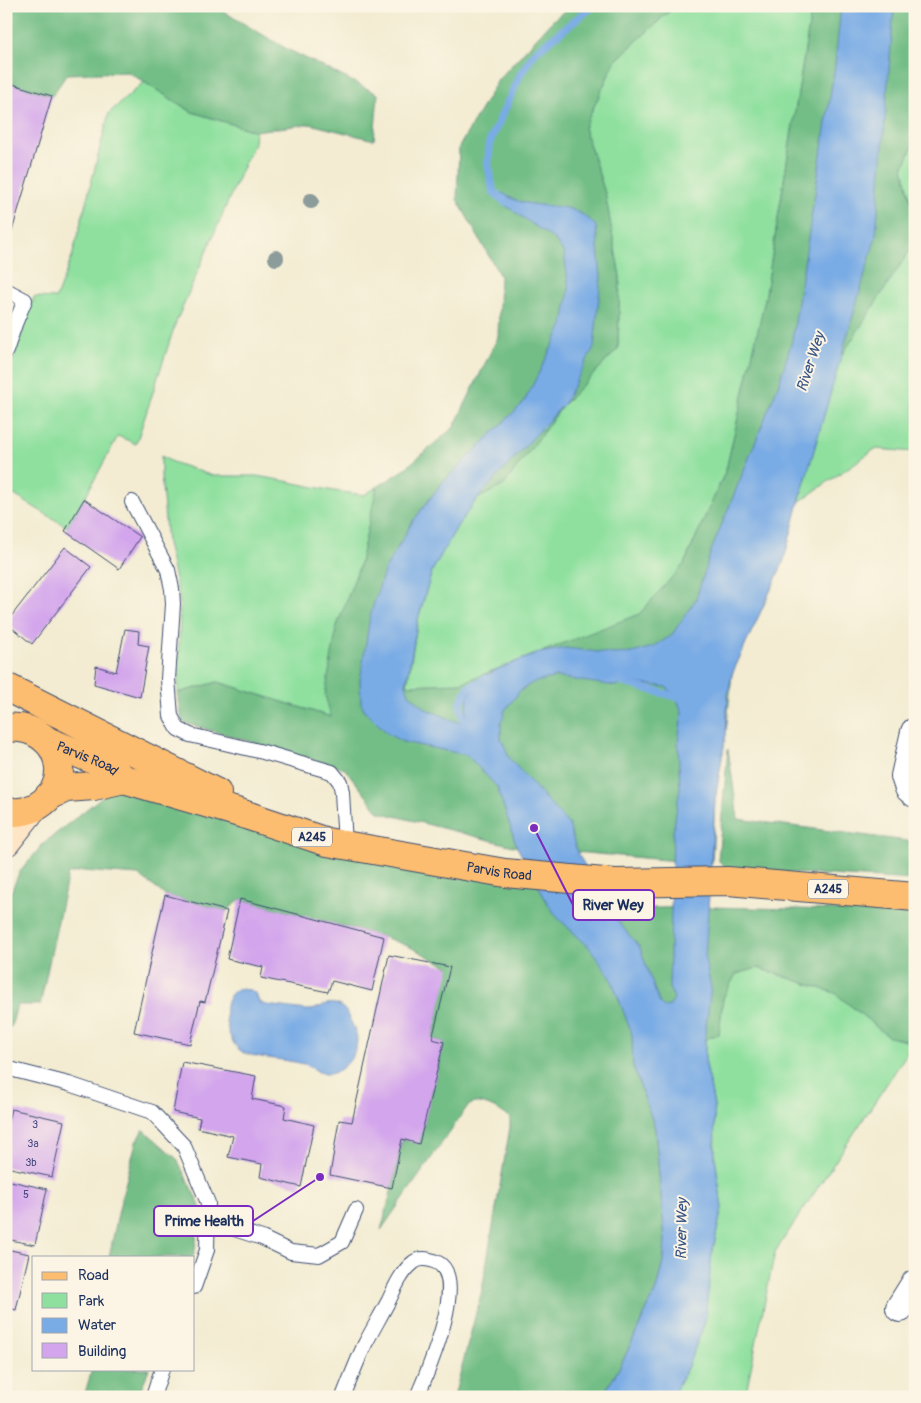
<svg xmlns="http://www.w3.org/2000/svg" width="921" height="1403" viewBox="0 0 921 1403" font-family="Pangolin,sans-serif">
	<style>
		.green { fill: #8fe09f; stroke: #55887e }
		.forest { fill: #73be86; stroke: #477672 }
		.water { fill: #79abe5; stroke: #4a6da2; fill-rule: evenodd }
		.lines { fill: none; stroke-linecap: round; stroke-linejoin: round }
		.stream { stroke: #79abe5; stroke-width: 8 }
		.building { fill: #d3a5ec }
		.lane-casing { stroke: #3b4b6f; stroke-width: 16 }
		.street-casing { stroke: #3b4b6f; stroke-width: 30 }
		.secondary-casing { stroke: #3b4b6f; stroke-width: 30 }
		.primary-casing { stroke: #3b4b6f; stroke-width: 30 }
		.lane { stroke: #fff; stroke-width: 14 }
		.street { stroke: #fff; stroke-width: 28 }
		.secondary { stroke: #fee5c5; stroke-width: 28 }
		.primary { stroke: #fcbd6f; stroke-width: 28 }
		.tree { fill: #8c9c9b }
		.labels { text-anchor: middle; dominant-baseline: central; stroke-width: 4; stroke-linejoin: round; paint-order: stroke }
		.number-label { font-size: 11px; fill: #494c82 }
		.shield { fill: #fcf5e5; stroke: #5e6a86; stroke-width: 1 }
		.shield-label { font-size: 12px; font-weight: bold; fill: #1b2f5e }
		.street-label { font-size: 14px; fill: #1b2f5e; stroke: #fcf5e5 }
		.water-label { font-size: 15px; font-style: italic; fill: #375486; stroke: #fcf5e5 }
		.leader { fill: none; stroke: #7b2cbf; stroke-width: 2 }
		.callout-dot { fill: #7b2cbf; stroke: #fcf5e5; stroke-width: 2 }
		.callout { fill: #fcf5e5; stroke: #7b2cbf; stroke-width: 2 }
		.callout-label { font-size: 15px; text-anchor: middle; font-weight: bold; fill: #1b2f5e }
	</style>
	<rect width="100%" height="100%" fill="#fcf5e5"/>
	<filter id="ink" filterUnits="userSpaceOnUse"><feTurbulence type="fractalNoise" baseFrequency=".02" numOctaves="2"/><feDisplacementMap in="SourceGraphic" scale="10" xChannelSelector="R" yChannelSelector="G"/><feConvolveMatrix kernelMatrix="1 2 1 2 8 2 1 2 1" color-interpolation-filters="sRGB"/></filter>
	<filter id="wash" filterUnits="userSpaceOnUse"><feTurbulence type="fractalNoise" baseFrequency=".0096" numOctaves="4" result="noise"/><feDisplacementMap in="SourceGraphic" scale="20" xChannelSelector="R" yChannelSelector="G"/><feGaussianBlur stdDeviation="1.12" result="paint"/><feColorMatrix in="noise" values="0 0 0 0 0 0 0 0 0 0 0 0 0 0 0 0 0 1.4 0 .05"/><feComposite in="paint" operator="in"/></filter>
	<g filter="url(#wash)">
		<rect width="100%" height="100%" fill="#f3ecd2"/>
		<path class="green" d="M675,6h137l-47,294 -39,170 -42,94 -45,51 -178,68 -55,2 12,-66 14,-48 26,-47 19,-25 27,-14 60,-81 54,-55 2,-72 -15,-84 -21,-65 31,-67z
			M144,82l48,30 63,19 -1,13 -9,18 -69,160 -40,122 -18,-8 -34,63 -17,28 -61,-37v-108l28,-85 22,1 16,-41 37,-144z
			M915,141v74l-12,-47z
			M915,242v210l-40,-3 -76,53 41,-144z
			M161,456l11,6 41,14h43l24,4 54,11 30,4 13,-8 -18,80 -22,59 -6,91 -113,-35 -40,11 2,-91 -13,-59 -6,-68z
			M758,968l77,25 54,44 25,6 -139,209 -30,145h-73l16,-31 34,-158 -7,-52 -1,-50 -9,-47v-25h14l4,-36 13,-24z"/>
		<path class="forest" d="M6,6h208l73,43 91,45 -4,46 -64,-16 -55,7 -63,-19 -64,-40 -61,2 -15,22 -46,-14z
			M571,6h104l-60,55 -31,67 21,65 15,84 -2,72 -54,55 -60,81 -27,14 -19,26 -26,46 -14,48 -11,66 54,-2 178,-69 45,-50 42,-94 39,-171 47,-293h103v135l-12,27 12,48v26l-75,116 -41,144 -16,61 -51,111 -6,60 -11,65 -3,65 -195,-17 -138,-35 -34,-43 -163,-47 -4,-29 40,-11 113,35 -6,-22 12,-69 22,-59 18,-80 24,-15 53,-45 44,-90 2,-61 -43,-77 2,-52 39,-67 55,-60z
			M728,749l10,70 177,23v38l-187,-11 -10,-9z
			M124,779l381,94 106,36 98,-2 167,4 39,3v128l-26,-5 -54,-44 -77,-25 -22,6 -13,24 -4,36 -86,32 22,62 10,113 -1,17 -8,32 -35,75 -19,32h-148l28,-107 28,-163v-9c-7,-6 -26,-17 -36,-15 -1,0 -6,3 -7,4l-86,123 11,-42 10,-49 17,4 25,-101 -12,-3 17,-72 -41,-21 -24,-9 -144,-38 -13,12 -62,-16 -27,-20 -55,-4 -15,3 -28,131h-23l-6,22 -5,-2v-121l13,-31 24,-29z
			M143,1129l34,30 23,47 -5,44 -2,7h-84l11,-52 16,-63z
			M92,1369h57l-11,28h-54z"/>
		<path class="water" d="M841,6h53l-18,230 -77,266 -16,61 -51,111 -4,21 -2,39 -11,65 -10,160 6,28 -6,47v25l9,47 1,51 7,51 -10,46 -7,68 -17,44 -16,31h-70l19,-32 35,-75 8,-32 1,-17 -10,-113 -22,-62 -1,-32 -22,-58 -21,-29 -31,-29 -10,-14 -31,-57 -20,-60 -30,-32 -64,-13 -15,-8 -23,-23 -4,-8 -1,-22 10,-65 14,-45 29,-50 28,-37 83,-82 39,-77 6,-36 -5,-36 -9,-13 -50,-35 -8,-10 6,-2c18,14 43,11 64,15 11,3 21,9 29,18l5,51 -7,70 -30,57 -87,95 -19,26 -26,46 -14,48 -12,66 3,9 17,15 39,16 3,-28 6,-11 7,-8 17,-9 41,-16 26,-5 49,6 18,-1 21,-6 18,-11 25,-37 15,-48 67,-165 14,-45 43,-276zM556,677l60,9 19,-3 31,4 10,9 6,17 -4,29 2,46 -7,44 -4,156 5,10 -4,8 -6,1 -5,-5 -19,-54 -24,-29 -39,-67 -8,-27 -59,-66 -9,-21v-15l4,-13 15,-19 12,-8z
			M239,989l11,1 6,4 3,8 7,3 41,5c11,1 18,-9 28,-6 9,2 12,8 15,16 2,4 5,9 6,14 5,16 -11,38 -27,40 -11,1 -16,-8 -25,-10 -20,-5 -40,-5 -60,-11 -5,-3 -8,-6 -11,-11 -8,-14 -14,-46 6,-53z"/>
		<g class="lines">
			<path class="stream" d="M505,202l-12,-11 -5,-27 2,-23 31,-68 14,-21 58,-46
				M621,682l64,17
				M466,734l-6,-31 9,-16 16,-8"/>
		</g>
		<g id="blocks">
			<path class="building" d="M6,82l46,14 -45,152h-1z
				M84,499l56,38 -21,32 -54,-38z
				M65,547l26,20 -59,77 -26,-21z
				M125,629l14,2 -1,13 11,2 -9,51 -46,-13 2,-18 20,6z
				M165,895l62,16 -22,91 -5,-1 -10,43 -56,-12z
				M240,899l144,38 -12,54 -40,-10 -4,11 -67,-14 2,-11 -36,-8z
				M389,955l61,12 -18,72 12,3 -25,102 -17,-5 -10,49 -62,-13 9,-55 13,2z
				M182,1062l74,14 -4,23 34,7 -2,12 30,7 -13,62 -41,-10 2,-13 -34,-7 5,-21 -35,-8 2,-10 -27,-6z
				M11,1109l53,12 -12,56 -46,-10v-37z
				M6,1180l41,9 -12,56 -29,-6z
				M6,1249l23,5 -13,56 -10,-3z"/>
		</g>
	</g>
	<g filter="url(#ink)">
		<use href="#blocks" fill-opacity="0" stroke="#3b4b6f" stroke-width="1"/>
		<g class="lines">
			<defs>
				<path id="lane" d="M6,290l19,10 -10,24 -9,27
					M132,502l36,68 4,19 1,15 -5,75 3,37 7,13 12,6 73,17 69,20 8,10 2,10 3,53
					M6,1068l63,16 83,28 32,34 24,57 -1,47 -13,37
					M207,1220l55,18 29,14 28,3 23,-13 14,-32
					M153,1397l9,-28
					M343,1397c7,-18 14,-36 22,-53 8,-15 16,-29 24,-44 6,-13 13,-29 25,-38 7,-5 15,-3 22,0 34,14 -9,111 -19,135"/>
				<path id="street" d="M915,732l-10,44 4,12 6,5
					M900,1308l15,-24"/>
				<path id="secondary" d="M6,842l26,-33"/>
				<g id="primary">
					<path d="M6,687l211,106"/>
					<path d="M6,728c26,-3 51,12 53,40 2,28 -27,49 -53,43"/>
					<path id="s1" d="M47,741l62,25 15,13 116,34 87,29 178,31 110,10 113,-2 187,16"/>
					<path d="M49,796l17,-8 28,-2 30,-7"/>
				</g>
			</defs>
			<use href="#lane" class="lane-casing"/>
			<use href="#street" class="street-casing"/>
			<use href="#secondary" class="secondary-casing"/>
			<use href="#primary" class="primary-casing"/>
			<use href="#lane" class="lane"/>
			<use href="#street" class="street"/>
			<use href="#secondary" class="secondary"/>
			<use href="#primary" class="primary"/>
		</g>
		<g class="tree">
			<circle cx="311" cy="201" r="8"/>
			<circle cx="276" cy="258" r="8"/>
		</g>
	</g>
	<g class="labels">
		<g class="number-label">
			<text x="35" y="1124">3</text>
			<text x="33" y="1143">3a</text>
			<text x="31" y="1162">3b</text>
			<text x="26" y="1194">5</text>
		</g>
		<g class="shield">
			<rect x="292" y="827.5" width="40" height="19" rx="4"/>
			<rect x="808" y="879.5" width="40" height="19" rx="4"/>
		</g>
		<g class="shield-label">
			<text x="312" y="837">A245</text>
			<text x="828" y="889">A245</text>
		</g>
		<g class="street-label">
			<text stroke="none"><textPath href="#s1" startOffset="44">Parvis Road</textPath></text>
			<text stroke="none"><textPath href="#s1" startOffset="474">Parvis Road</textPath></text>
		</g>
		<g class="water-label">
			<text transform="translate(811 362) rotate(-72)">River Wey</text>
			<text transform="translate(682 1229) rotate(-89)">River Wey</text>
		</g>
	</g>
	<path class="leader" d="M534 828L573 905M320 1177L253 1221"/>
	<g class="callout-dot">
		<circle cx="534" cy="828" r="5"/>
		<circle cx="320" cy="1177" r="5"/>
	</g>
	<g class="callout">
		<rect x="573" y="890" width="81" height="30" rx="5"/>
		<rect x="154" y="1206" width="99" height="30" rx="5"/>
	</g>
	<g class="callout-label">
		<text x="613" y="910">River Wey</text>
		<text x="204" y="1226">Prime Health</text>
	</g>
	<rect width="921" height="1403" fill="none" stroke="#fcf5e5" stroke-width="25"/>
	<rect x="32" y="1256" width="162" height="115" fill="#fcf5e5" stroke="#a2a6af"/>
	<rect x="42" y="1272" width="25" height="8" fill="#fcbd6f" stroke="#a2a6af"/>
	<text x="78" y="1280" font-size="15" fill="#1b2f5e">Road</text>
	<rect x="42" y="1293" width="25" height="15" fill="#8fe09f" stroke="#a2a6af"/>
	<text x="78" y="1306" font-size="15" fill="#1b2f5e">Park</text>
	<rect x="42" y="1318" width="25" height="15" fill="#79abe5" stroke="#a2a6af"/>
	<text x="78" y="1330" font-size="15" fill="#1b2f5e">Water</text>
	<rect x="42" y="1343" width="25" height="15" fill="#d3a5ec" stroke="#a2a6af"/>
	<text x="78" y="1356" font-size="15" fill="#1b2f5e">Building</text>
</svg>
